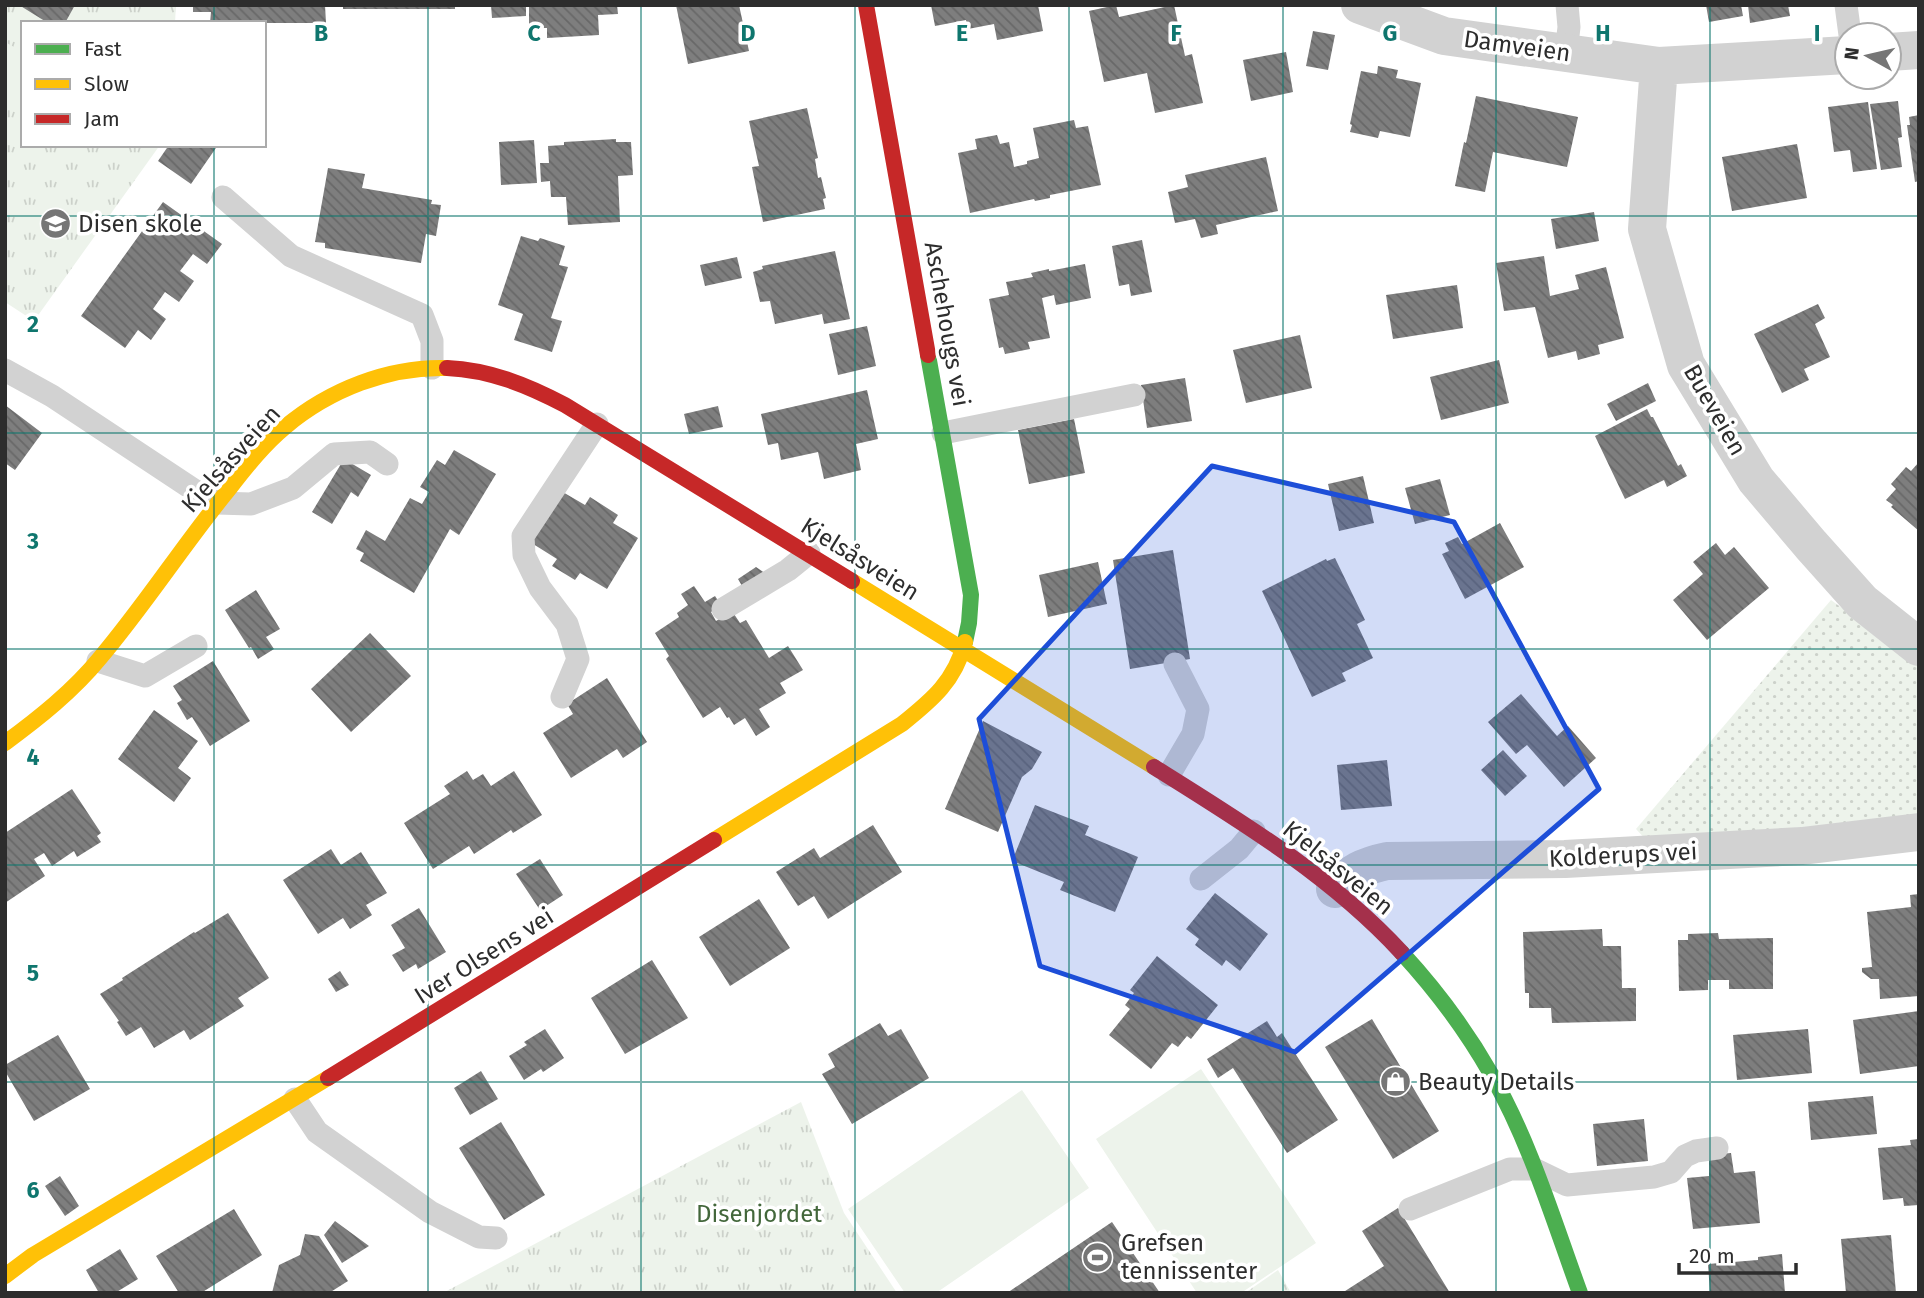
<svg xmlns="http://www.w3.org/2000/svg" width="1924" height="1298" viewBox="0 0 1924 1298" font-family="'Fira Sans',sans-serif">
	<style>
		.grass { fill: url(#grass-dots) }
		.park { fill: url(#park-tufts) }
		.garden { fill: #edf3eb }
		.building { fill: url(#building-back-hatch) }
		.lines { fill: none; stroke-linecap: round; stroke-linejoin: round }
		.lane { stroke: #d2d2d2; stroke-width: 23 }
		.street { stroke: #d2d2d2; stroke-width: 38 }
		.fast { stroke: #4caf50; stroke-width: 16 }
		.slow { stroke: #ffc107; stroke-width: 16 }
		.jam { stroke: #c62828; stroke-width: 16 }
		.marked { fill: #1d4ed8; fill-opacity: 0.2; stroke: #1d4ed8; stroke-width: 5; stroke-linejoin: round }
		.grid { fill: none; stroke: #0f766e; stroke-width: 2; stroke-opacity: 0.55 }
		.labels { text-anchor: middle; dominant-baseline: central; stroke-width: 7; stroke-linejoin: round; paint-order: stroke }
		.street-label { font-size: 24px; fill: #2d2d2d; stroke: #fff }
		.poi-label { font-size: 24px; fill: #2d2d2d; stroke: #fff; text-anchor: start }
		.park-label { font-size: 24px; fill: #43673b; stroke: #fff }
		.grid-label { font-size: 23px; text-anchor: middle; font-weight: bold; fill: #0f766e; stroke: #fff; stroke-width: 7; stroke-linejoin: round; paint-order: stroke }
	</style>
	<defs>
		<pattern id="grass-dots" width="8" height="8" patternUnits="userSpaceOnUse" patternTransform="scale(1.75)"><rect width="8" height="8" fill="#edf3eb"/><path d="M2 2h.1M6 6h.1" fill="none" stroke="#ccd1ca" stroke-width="1.8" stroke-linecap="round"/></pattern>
		<pattern id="park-tufts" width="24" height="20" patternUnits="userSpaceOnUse" patternTransform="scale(1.75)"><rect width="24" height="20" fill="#edf3eb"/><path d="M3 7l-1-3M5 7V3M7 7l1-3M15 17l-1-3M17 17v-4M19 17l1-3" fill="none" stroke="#ccd1ca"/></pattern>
		<pattern id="building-back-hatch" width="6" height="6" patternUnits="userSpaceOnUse" patternTransform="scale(1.75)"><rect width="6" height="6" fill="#7e7e7e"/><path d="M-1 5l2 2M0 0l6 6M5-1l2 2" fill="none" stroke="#686868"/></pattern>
	</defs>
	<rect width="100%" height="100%" fill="#fff"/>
	<path class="grass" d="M1831,600l88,64v153l-272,24 -11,-12z"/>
	<path class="park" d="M5,5h171l-1,18h-152v122h137l-126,176 -29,-19z
		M801,1102l43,111 53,80h-454z
		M1278,1270l13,23h-46z"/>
	<path class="garden" d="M5,42l18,10v19l-18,30z
		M1201,1069l115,174 -75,50h-44l-101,-154z
		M1022,1090l67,98 -153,105h-31l-57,-84z"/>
	<path class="building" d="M19,5h56l-10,18h-17z
		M193,5h132l1,18h-116l1,-11h-18z
		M343,5h112v4h-112z
		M491,5h35v11l-34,2z
		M529,5h88l1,9 -20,1 1,20 -52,3v-10h-18z
		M676,5h63l10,46 -61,13z
		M931,5h107l5,26 -46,9 -3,-16 -26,5 -2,-9 -31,6z
		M1116,5l3,12 55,-12 11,51 7,-2 11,49 -48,10 -8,-40 -43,9 -15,-71z
		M1706,5h35l2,11 -34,6z
		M1748,5h40l2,11 -40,7z
		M1313,31l22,4 -7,35 -22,-4z
		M1286,52l7,40 -42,9 -8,-41z
		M1378,66l20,4 -2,8 25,5 -11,54 -30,-6 -2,7 -28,-6 2,-7 -2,-1 11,-53 16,3z
		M1476,96l102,21 -11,50 -74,-15 -8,40 -30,-6 9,-44 2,1z
		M1898,101l4,36 -4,1 4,29 -21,3 -11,-66z
		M1868,102l9,67 -24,3 -3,-22 -16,2 -6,-45z
		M807,108l11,50 -3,1 3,19 3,-1 5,21 -3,1 2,10 -62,13 -11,-55 7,-1 -10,-45z
		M1919,115v66l-4,1 -8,-57h3l-1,-8z
		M1074,120l2,8 12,-2 13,59 -51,10v3l-15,3 -1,-2 -64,14 -12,-60 19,-4 -2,-10 22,-4 3,9 9,-2 5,25 13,-3v-3l12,-3 -6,-30z
		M616,139v3h15l2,33 -15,1 2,46 -52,3 -2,-28h-15l-1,-16 -9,1 -1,-19h9l-1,-17 16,-1v-3z
		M534,140l3,43 -36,2 -2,-43z
		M1797,144l10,54 -75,13 -10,-54z
		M169,145h49l-27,39 -33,-23z
		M1266,157l12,54 -62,14 2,9 -17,4 -6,-19 -20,4 -7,-31 20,-5 -3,-12z
		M328,168l37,6 -3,14 70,12 -1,4 10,1 -5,31 -10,-2 -5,29 -96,-15v-5l-10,-1z
		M163,202l59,42 -15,20 -14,-10 -13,17 14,10 -15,21 -14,-10 -12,17 13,10 -15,21 -13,-10 -13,18 -44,-32z
		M1594,212l5,29 -43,8 -5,-30z
		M521,236l17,5 2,-3 25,8 -6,19 9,2 -17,51 11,3 -10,31 -38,-12 9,-26 -25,-9z
		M1142,240l10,52 -21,4 -2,-12 -10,2 -7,-40z
		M835,251l15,68 -26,5 -2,-10 -47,10 -5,-23 -10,1 -7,-30 10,-3 -1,-3z
		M1544,256l6,40 29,-7 -4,-14 31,-8 18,71 -26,7 2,9 -22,6 -2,-9 -28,7 -13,-51 -31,4 -8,-48z
		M737,257l5,21 -37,8 -5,-21z
		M1085,264l6,34 -35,7 -2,-10 -12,3 8,40 -22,4 2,7 -25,5 -2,-7 -4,1 -10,-49 20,-4 -3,-13 27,-5 -2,-4 18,-4v2z
		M1457,285l6,43 -70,11 -7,-44z
		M1818,304l7,14 -10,6 15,33 -26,12 5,11 -27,13 -28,-59z
		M867,326l9,40 -38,9 -9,-41z
		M1300,335l12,53 -66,15 -13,-53z
		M1499,360l10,43 -68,17 -11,-43z
		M1185,378l7,43 -45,7 -6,-43z
		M1648,383l8,18 -40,20 -9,-17z
		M867,390l11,49 -22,5 5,26 -37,9 -6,-27 -37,8 -3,-17 -10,2 -7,-31z
		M5,405l37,28 -27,37 -10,-7z
		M718,406l5,21 -34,7 -5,-20z
		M1647,409l4,8h2l25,49 3,-2 6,12 -20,11 -3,-7 -39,19 -30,-63z
		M1074,419l11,54 -56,11 -11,-54z
		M454,450l42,24 -37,61 -9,-6 -36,64 -54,-32 4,-8 -8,-4 10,-19 19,11 25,-43 12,6 7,-12 -9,-5 17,-27 8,5z
		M344,459l27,16 -13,22 -7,-5 -19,32 -20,-12z
		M1919,462v69l-28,-24 2,-2 -7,-5 10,-11 -5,-5 15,-17 5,4z
		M1363,476l11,47 -35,8 -11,-47z
		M1440,479l10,36 -35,9 -10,-36z
		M561,491l24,14 5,-8 28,18 -5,8 25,15 -31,51 -27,-16 -5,7 -23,-14 5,-7 -27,-17z
		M1500,523l24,44 -59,32 -23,-45 7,-3 -4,-8 13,-6 4,7z
		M1716,543l9,12 9,-8 35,41 -62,52 -34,-40 30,-26 -10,-12z
		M1173,550l17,109 -60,10 -17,-109z
		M1335,558l30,62 -8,4 16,34 -31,15 4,8 -34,16 -50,-106 64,-32 1,2z
		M1098,562l9,42 -59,13 -9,-42z
		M756,567l13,9 -24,15 -7,-12z
		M694,586l11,16 10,-6 6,9 -10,7 5,9 16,-10 8,12 6,-3 23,38 19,-12 15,24 -23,13 6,10 -27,16 11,18 -14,9 -11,-18 -11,7 -5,-8 -2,1 -7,-11 -17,11 -37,-59 3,-3 -14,-23 24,-16 -2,-4 11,-8 -7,-11z
		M256,590l24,39 -14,8 8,12 -16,10 -7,-12 -2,1 -24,-38z
		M370,633l41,43 -60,56 -40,-43z
		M213,661l37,60 -40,25 -18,-29 -5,3 -10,-17 5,-3 -9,-14z
		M607,678l40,64 -24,16 -6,-9 -46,29 -28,-45 30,-19 -6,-10z
		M1521,694l36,42 11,-10 28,32 -32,29 -37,-42 -11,9 -28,-32z
		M154,710l44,31 -20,27 13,10 -17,24 -56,-43z
		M983,721l59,31 -10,17 -10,8 -24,55 -53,-23z
		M1503,750l24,26 -22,20 -24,-26z
		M1387,760l5,46 -51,4 -4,-45z
		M467,771l6,9 10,-6 8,12 23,-15 28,44 -29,18 -2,-3 -37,24 -5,-8 -36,23 -29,-46 46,-29 -6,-8z
		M72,789l29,44 -4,3 4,6 -24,15 -3,-6 -22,15 -8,-13 -10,6 11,17 -40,27v-70z
		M1035,805l54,21 -4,9 53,22 -23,55 -55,-22 4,-8 -52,-21z
		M873,825l29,47 -74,47 -14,-23 -16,10 -22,-34 38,-24 6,10z
		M331,849l10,16 20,-13 26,41 -21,12 6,10 -22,14 -7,-11 -25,16 -35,-54z
		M540,859l23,36 -23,15 -24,-36z
		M1215,893l53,41 -28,37 -14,-11 -4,6 -27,-21 4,-6 -13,-10z
		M1919,894v102l-39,3 -1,-20h-8l-9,-7v-4l10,-1 -5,-55 44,-5 -1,-12z
		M759,899l31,49 -60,38 -31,-49z
		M419,908l27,44 -28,17 -2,-5 -13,8 -11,-17 13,-7 -14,-23z
		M228,913l41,65 -31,20 6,8 -54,34 -6,-10 -30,18 -13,-21 -15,9 -9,-14 2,-1 -19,-27 23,-14 -1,-2 72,-46 1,1z
		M1602,929l1,17h18l1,42h14v33l-84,2 -1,-15h-22v-15h-4l-2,-61z
		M1718,933l1,6 54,-1v51h-44v-9h-21v10l-29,1 -1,-51h10v-6z
		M1157,956l61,49 -27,34 -4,-3 -9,11 -6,-4 -21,26 -42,-34 21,-26 -5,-4 9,-12 -4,-3z
		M652,960l36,58 -63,36 -34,-56z
		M340,971l9,14 -13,7 -8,-13z
		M1919,1011v55l-59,8 -7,-54z
		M1372,1019l67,112 -46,28 -68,-112z
		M1267,1021l10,16 5,-4 56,87 -51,33 -54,-85 -15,10 -11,-19z
		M880,1023l8,13 13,-7 28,49 -77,46 -30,-50 13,-7 -7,-13z
		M545,1029l19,29 -21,14 -2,-3 -17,11 -15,-24 18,-11 -3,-3z
		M1808,1029l4,44 -75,7 -4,-45z
		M58,1035l32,54 -56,32 -29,-50v-6z
		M481,1071l17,28 -28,16 -16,-27z
		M1873,1096l4,38 -66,6 -3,-38z
		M1644,1119l4,42 -51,5 -4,-42z
		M501,1122l44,73 -41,25 -45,-72z
		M1919,1139v66l-15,1 -1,-8 -20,2 -5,-52 33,-3 -1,-5z
		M1731,1153l3,20 21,-2 5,52 -67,6 -6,-51 22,-2v-21z
		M60,1176l19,30 -14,10 -20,-30z
		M1398,1208l52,85h-108l42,-27 -22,-35z
		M234,1209l28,46 -61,38h-22l-23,-37z
		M335,1221l34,25 -27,17 -18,-28z
		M1112,1222l48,71h-153z
		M305,1234l14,2 29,45 -19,12h-57l7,-28 21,-10z
		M1891,1235l5,58h-50l-5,-54z
		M120,1249l18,30 -23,14h-16l-13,-23z
		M1782,1254l3,39h-75l-2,-29 50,-4v-3z"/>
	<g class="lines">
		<path class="lane" d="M1846,5l4,30
			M1566,53l3,-26 -2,-22
			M223,197l68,59 131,59 10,26v27
			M5,370l47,26 142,94 23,13 34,1 42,-16 41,-34 36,-2 17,12
			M943,433l191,-38
			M723,609l65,-39 21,-17
			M98,661l47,15 51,-30
			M562,697l16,-38 -11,-35 -27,-36 -16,-33 -1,-19 74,-112
			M1169,775l24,-41 5,-25 -23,-45
			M1201,879l38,-30 15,-18
			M295,1099l22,33 113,80 49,25 17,1
			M1410,1209l100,-40h24l33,16 87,-8 17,-5 14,-16 11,-5 21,-3"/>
		<path class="street" d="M1360,5l84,31 215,30 188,-11
			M1889,52l30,-2
			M1659,66l-12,163 39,136 70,115 55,65 51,57 57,45
			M1335,889c18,-17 28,-23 52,-28l178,-2 237,-13 117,-14"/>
		<path class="fast" d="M928,355l43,240 -2,28 -4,19
			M1402,953c34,37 64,77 89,121 39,68 62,145 89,219"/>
		<path class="slow" d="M852,581l302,186
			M5,743c34,-25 68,-52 95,-85 44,-52 82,-111 125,-164 19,-24 37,-48 60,-67 44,-37 104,-61 162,-59
			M714,840l188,-116c30,-24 53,-43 63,-82
			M5,1276l28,-21 295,-177"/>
		<path class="jam" d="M866,5l62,350
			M447,368c43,2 80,17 118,37l287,176
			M1154,767c88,55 177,109 248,186
			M328,1078l386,-238"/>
	</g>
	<path class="marked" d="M1212,466l242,56 145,267 -304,263 -255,-86 -61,-247z"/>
	<path class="grid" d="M214,5v18M428,5v1288M641,5v1288M855,5v1288M1069,5v1288M1283,5v1288M1496,5v1288M1710,5v1288M214,145v1148M5,216h1914M5,433h1914M5,649h1914M5,865h1914M5,1082h1914"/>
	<defs>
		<symbol id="school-disc" viewBox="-11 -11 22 22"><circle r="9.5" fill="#767676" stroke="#fff"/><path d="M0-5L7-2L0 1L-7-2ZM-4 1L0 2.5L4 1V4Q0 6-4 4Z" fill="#fff"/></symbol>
		<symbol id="shop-disc" viewBox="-11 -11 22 22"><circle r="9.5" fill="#767676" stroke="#fff"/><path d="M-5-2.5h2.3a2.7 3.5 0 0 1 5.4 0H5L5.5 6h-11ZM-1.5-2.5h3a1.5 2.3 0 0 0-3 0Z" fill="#fff"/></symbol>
		<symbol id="stadium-disc" viewBox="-11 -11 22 22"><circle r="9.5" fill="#767676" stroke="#fff"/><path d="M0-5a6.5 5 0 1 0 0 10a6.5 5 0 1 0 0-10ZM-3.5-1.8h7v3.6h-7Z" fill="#fff"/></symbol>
	</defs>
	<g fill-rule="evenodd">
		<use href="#school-disc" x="38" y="206" width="35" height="35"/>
		<use href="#shop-disc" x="1378" y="1064" width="35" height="35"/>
		<use href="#stadium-disc" x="1080" y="1240" width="35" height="35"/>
	</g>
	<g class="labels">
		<g class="street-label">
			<text transform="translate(1517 46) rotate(8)">Damveien</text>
			<text transform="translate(947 324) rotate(80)">Aschehougs vei</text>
			<text transform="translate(1715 410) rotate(60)">Bueveien</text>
			<text transform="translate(231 459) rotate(-48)">Kjelsåsveien</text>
			<text transform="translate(860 559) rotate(32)">Kjelsåsveien</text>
			<text transform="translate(1623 855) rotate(-3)">Kolderups vei</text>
			<text transform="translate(1338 868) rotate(39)">Kjelsåsveien</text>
			<text transform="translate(484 956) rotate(-32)">Iver Olsens vei</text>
		</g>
		<g class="poi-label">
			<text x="78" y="224">Disen skole</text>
			<text x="1418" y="1082">Beauty Details</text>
			<text x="1121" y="1243">Grefsen<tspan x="1121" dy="28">tennissenter</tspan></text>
		</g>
		<g class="park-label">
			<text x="759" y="1214">Disenjordet</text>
		</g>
	</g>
	<g class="grid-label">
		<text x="321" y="41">B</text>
		<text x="534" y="41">C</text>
		<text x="748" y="41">D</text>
		<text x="962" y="41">E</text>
		<text x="1176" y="41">F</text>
		<text x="1390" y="41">G</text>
		<text x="1603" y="41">H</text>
		<text x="1817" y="41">I</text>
		<text x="33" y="332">2</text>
		<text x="33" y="549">3</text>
		<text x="33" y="765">4</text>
		<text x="33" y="981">5</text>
		<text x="33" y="1198">6</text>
	</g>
	<rect width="1924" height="1298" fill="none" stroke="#2d2d2d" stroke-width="14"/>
	<rect x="21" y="21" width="245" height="126" fill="#ffffff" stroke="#ababab" stroke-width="2"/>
	<rect x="35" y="44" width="35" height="10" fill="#4caf50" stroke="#ababab" stroke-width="2"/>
	<text x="84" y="56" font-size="21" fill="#2d2d2d">Fast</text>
	<rect x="35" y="79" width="35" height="10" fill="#ffc107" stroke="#ababab" stroke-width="2"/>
	<text x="84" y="91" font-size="21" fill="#2d2d2d">Slow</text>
	<rect x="35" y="114" width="35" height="10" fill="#c62828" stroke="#ababab" stroke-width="2"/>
	<text x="84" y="126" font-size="21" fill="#2d2d2d">Jam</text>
	<g transform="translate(1868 56) rotate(278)"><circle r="33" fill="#ffffff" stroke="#ababab" stroke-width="2"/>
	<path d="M0-5L12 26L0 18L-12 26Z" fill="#767676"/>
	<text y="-10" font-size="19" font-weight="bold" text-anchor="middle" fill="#2d2d2d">N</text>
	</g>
	<path d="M1679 1263v10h117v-10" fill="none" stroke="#2d2d2d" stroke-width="3.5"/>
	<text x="1689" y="1263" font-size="21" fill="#2d2d2d" stroke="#ffffff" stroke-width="5" paint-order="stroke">20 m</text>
</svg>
